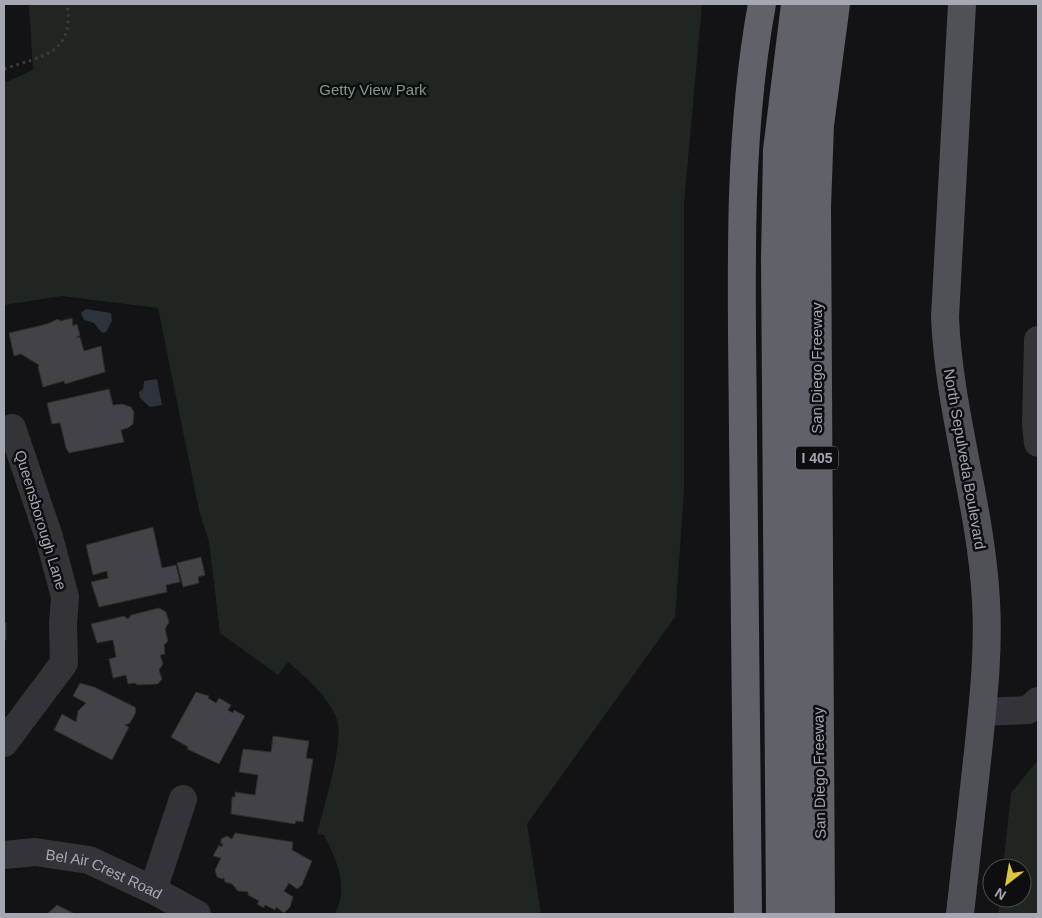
<svg xmlns="http://www.w3.org/2000/svg" width="1042" height="918" viewBox="0 0 1042 918" font-family="Helvetica,sans-serif">
	<style>
		.green { fill: #1f2621 }
		.water { fill: #2d333b }
		.building { fill: #424247; stroke: #2d2d30 }
		.lines { fill: none; stroke-linecap: round; stroke-linejoin: round }
		.path { stroke: #3a3b3f; stroke-width: 3; stroke-dasharray: 2.5 4; stroke-linecap: butt }
		.minor { stroke: #343438; stroke-width: 28 }
		.major { stroke: #505057; stroke-width: 28 }
		.highway { stroke: #606169; stroke-width: 28 }
		.labels { text-anchor: middle; dominant-baseline: central; stroke-width: 5; stroke-linejoin: round; paint-order: stroke }
		.shield { fill: #0e0d0f; stroke: #787982; stroke-width: 1 }
		.shield-label { font-size: 14px; font-weight: bold; fill: #a5a7b3 }
		.park-label { font-size: 15px; fill: #7e9c85; stroke: #0e0d0f }
		.street-label { font-size: 15px; fill: #a5a7b3; stroke: #0e0d0f }
	</style>
	<rect width="100%" height="100%" fill="#131214"/>
	<path class="green" d="M29,4h673l-18,200v287l-9,126 -148,207 14,90h-206c14,-27 2,-54 -11,-79l-7,-1c6,-26 29,-95 19,-117 -10,-23 -30,-39 -48,-55l-10,13 -58,-42 -11,-91 -10,-32 -41,-202 -96,-12 -58,9v-222l29,-13z
		M1038,760v154h-40l2,-16h22v-30h-19l8,-75z"/>
	<path class="water" d="M86,309l25,4 1,8 -6,11 -4,1 -8,-10 -10,-3 -3,-7z
		M157,379l5,26 -12,2 -10,-9 -1,-6 4,-3 1,-8z"/>
	<path class="building" d="M72,318l1,8 4,-2 3,11 -4,3 4,-1 4,14 17,-5 4,26 -40,12 -1,-3 -21,6 -5,-20 1,-2 -18,-11 -7,2 -5,-23 38,-9 11,-5 2,2z
		M109,389l4,16 9,-1 9,3 3,5 -1,12 -5,4 -7,2 3,12 -55,11 -3,-5 -6,-25 -8,1 -5,-21z
		M153,527l9,41 14,-3 4,17 -14,3 1,7 -68,15 -8,-25 17,-4 -1,-7 -14,4 -7,-30z
		M201,557l4,18 -7,2 1,6 -16,4 -6,-24z
		M159,608l7,4 3,10 -4,7 3,12 -4,4 1,9 -5,1 3,9 -4,6 3,9 -4,5 -20,1 -4,-2 -6,1 -2,-9 -13,3 -4,-19 7,-2 -3,-17 -16,3 -6,-19 33,-8 4,3 3,-4z
		M4,623h2v17h-2z
		M80,683l14,4 41,20 1,5 -6,11 -5,2 4,2 -17,33 -58,-30 8,-16 14,8 2,-11 8,-8 -13,-7z
		M196,692l13,4 -1,2 8,5 3,-5 12,7 -3,5 5,3 1,-3 11,6 -26,48 -32,-15 1,-2 -17,-10z
		M273,736l36,5 -3,17 7,1 -10,63 -7,-1 -1,3 -64,-10 1,-17h3v-5l20,3 3,-20 -19,-3 4,-23 28,3z
		M235,833l58,9 -1,8 20,11 -10,24 -5,4 -8,-6 -5,8 9,6 -3,10 -6,6 -8,-6 -1,3 -10,-5 -1,3 -7,-4 2,-3 -11,-6v-3l-10,-1 -6,-7 -7,-2 -1,-4 -2,1 -5,-2 -2,-7 6,-12 -8,-2 6,-11 3,2 1,-3h-2v-5l6,-3 5,3z
		M57,905l16,8v1h-26z"/>
	<g class="lines">
		<path class="path" d="M4,69c38,-13 71,-15 63,-65"/>
		<g class="minor">
			<path d="M1038,340l-2,85 2,18"/>
			<path d="M982,712l46,-2 10,-9"/>
			<path d="M4,743l60,-80 -1,-39 2,-27 -16,-60 -37,-109"/>
			<path id="s1" d="M4,855l31,-3 54,8 64,30 44,24"/>
			<path d="M153,890l30,-91"/>
		</g>
		<path class="major" d="M960,914c6,-54 12,-108 18,-162 5,-49 11,-100 8,-151 -5,-96 -37,-188 -41,-284l17,-313"/>
		<path class="highway" d="M748,914c-2,-160 -3,-320 -5,-481 -1,-142 -7,-288 19,-429
			M780,914l-5,-654 2,-110 18,-146
			M801,914l-6,-686 8,-140 13,-84
			M821,914l-4,-707 3,-82 16,-121"/>
	</g>
	<g class="labels">
		<rect class="shield" x="796" y="446.5" width="42" height="23" rx="4"/>
		<g class="shield-label">
			<text x="817" y="458">I 405</text>
		</g>
		<g class="park-label">
			<text x="373" y="89">Getty View Park</text>
		</g>
		<g class="street-label">
			<text transform="translate(816 368) rotate(-90)">San Diego Freeway</text>
			<text transform="translate(965 459) rotate(80)">North Sepulveda Boulevard</text>
			<text transform="translate(41 520) rotate(73)">Queensborough Lane</text>
			<text transform="translate(819 773) rotate(-91)">San Diego Freeway</text>
			<text stroke="none"><textPath href="#s1" startOffset="104">Bel Air Crest Road</textPath></text>
		</g>
	</g>
	<rect width="1042" height="918" fill="none" stroke="#a5a7b3" stroke-width="10"/>
	<g transform="translate(1007 883) rotate(211)"><circle r="24" fill="#0e0d0f" stroke="#4a4b51"/>
	<path d="M0-4L9 19L0 12L-9 19Z" fill="#ddc441"/>
	<text y="-8" font-size="14" font-weight="bold" text-anchor="middle" fill="#a5a7b3">N</text>
	</g>
</svg>
